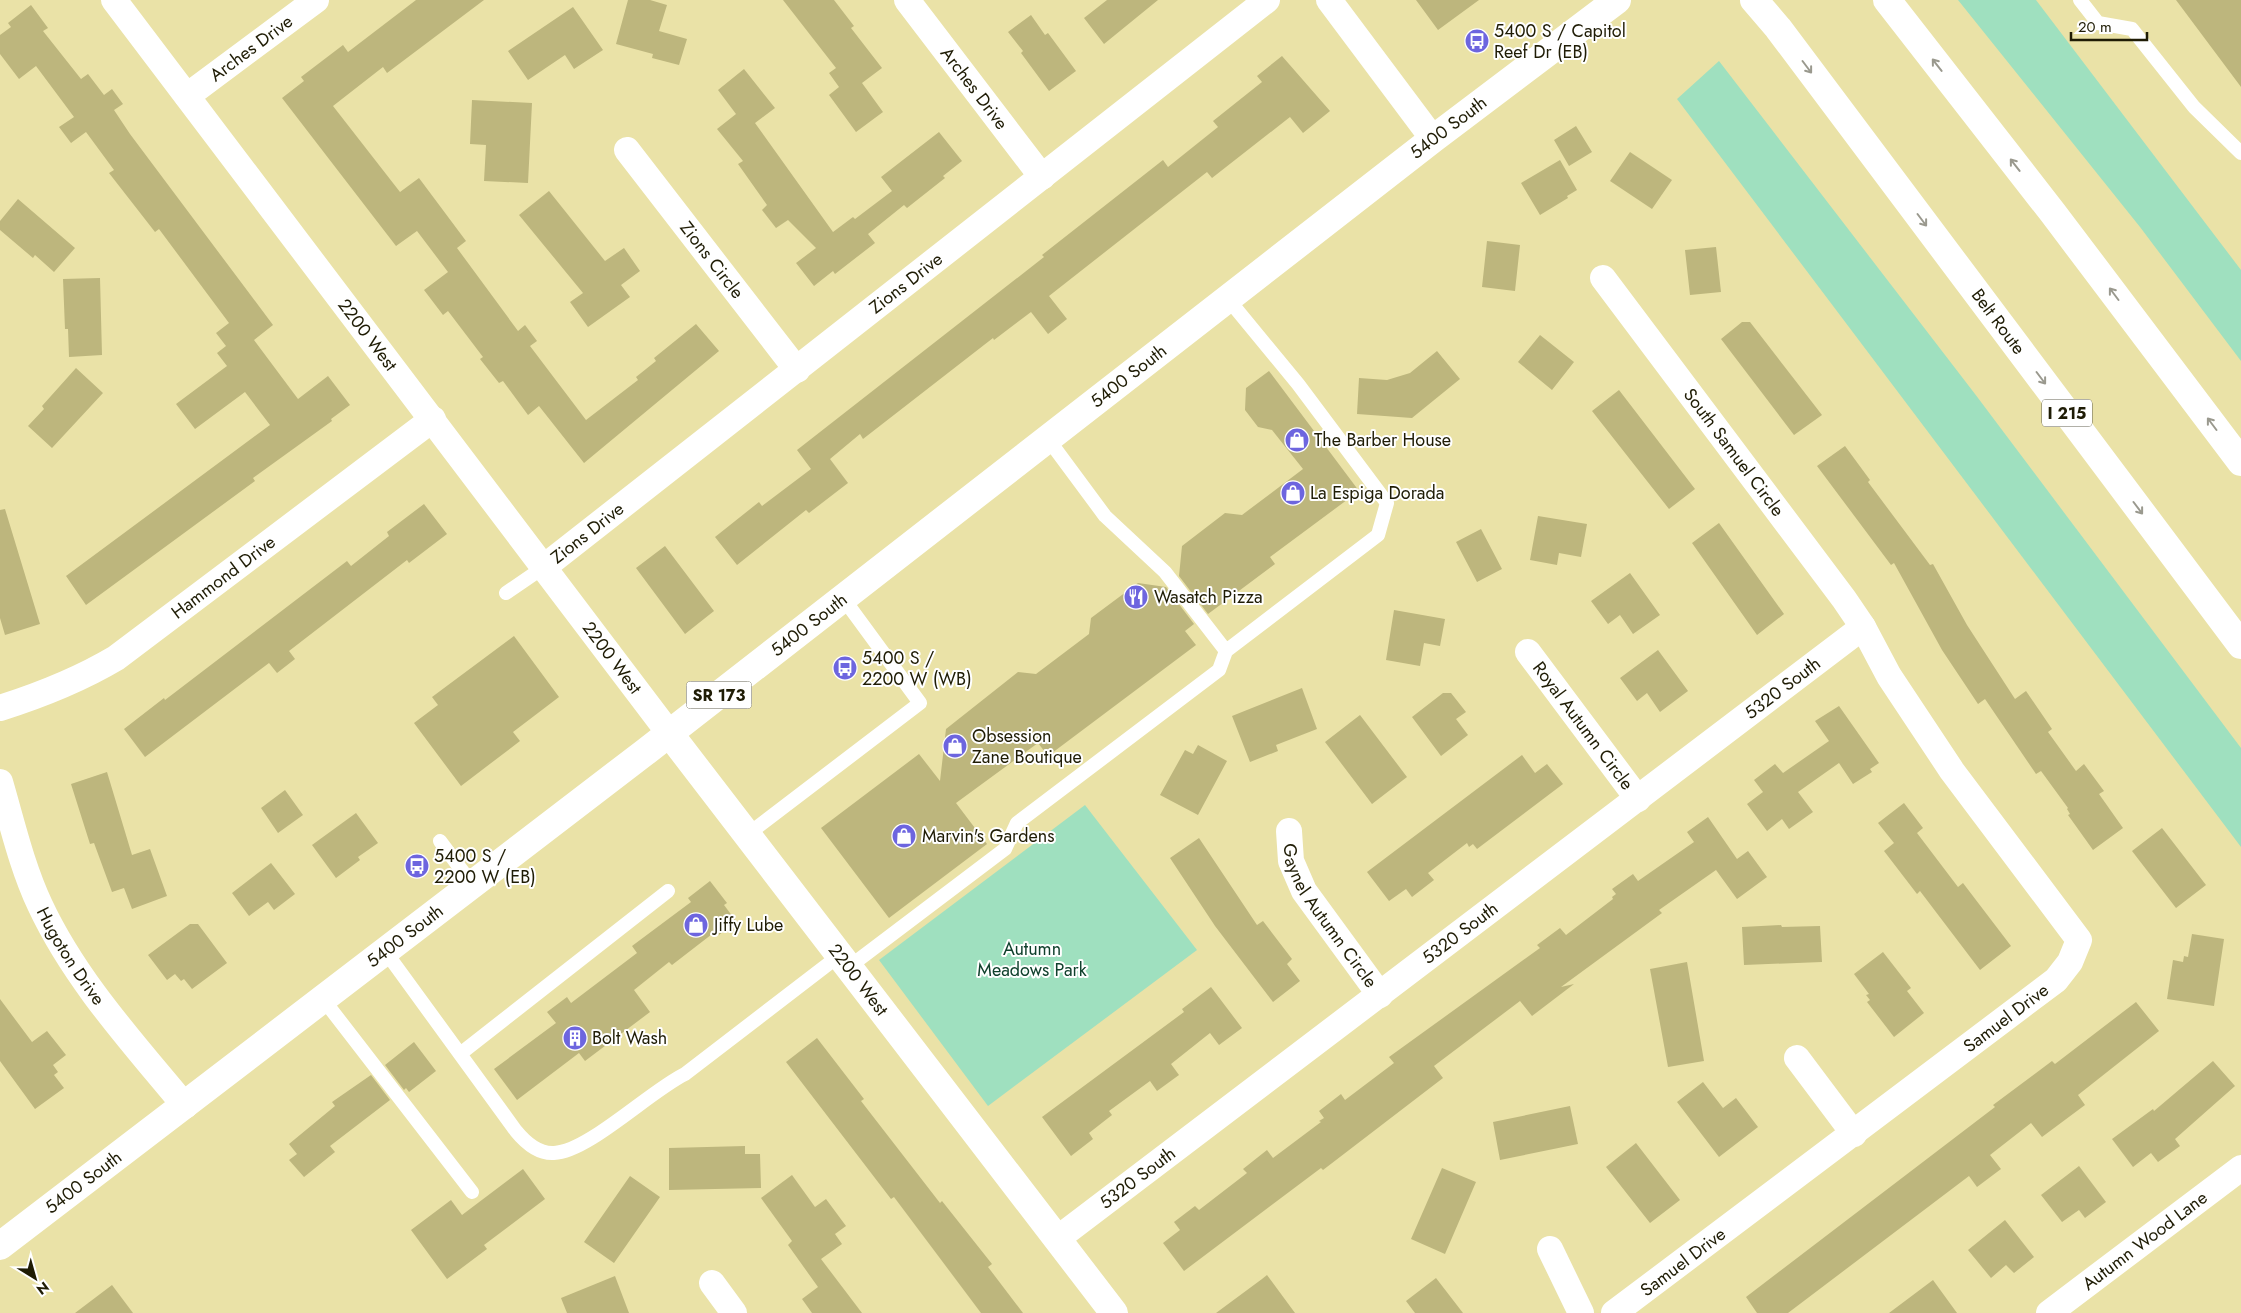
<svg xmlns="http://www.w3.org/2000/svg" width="2241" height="1313" viewBox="0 0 2241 1313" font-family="Jost,sans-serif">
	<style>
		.green { fill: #9fe0bf }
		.building { fill: #bdb67d }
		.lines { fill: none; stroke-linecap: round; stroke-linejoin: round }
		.service { stroke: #fff; stroke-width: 14 }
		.minor { stroke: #fff; stroke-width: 26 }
		.tertiary { stroke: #fff; stroke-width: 28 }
		.primary { stroke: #fff; stroke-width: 28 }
		.motorway { stroke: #fff; stroke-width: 28 }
		.oneway { stroke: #9a998e }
		.labels { text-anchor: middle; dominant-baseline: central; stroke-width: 4; stroke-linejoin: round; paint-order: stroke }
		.shield { fill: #fff; stroke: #626050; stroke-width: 1 }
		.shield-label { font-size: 16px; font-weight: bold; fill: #1f1c05 }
		.poi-label { font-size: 18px; fill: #1f1c05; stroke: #fff; text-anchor: start }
		.street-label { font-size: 18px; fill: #1f1c05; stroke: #fff }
		.park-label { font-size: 18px; fill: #0f402c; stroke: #fff }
	</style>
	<rect width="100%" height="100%" fill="#eae2a7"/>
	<path class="green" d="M1958,0h78l205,270v91l-101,-134z
		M1719,61l256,333 266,354v99l-564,-748z
		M1085,805l112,145 -209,156 -109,-146z"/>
	<path class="building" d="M416,0h68l-97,73 -4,-6 -50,39 67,86 19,-14 47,63 -9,7 61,83 7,-6 12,16 -7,5 56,74 52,-40 -2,-3 20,-16 -2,-3 42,-34 23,27 -135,112 -45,-57 -11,9 -25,-34 -4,2 -19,-24 3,-2 -35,-46 -5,4 -19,-25 24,-18 -31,-41 -21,15 -114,-148 22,-17 -3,-4 42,-32 5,7z
		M628,0h22l17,5 -8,26 28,8 -8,26 -27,-7 1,-4 -37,-10z
		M783,0h51l20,26 -3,2 31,40 -20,15 21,29 -27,20 -27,-37 10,-8 -10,-14 7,-5z
		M1107,0h51l-54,44 -20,-26z
		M1416,0h63l-41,30z
		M2176,0h65v87z
		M31,5l17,23 -5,3 38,48 7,-5 16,21 8,-6 11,15 -9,6 16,24 143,191 -19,15 44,59 30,-23 22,29 -19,14 1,2 -79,57 2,3 -169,124 -20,-29 204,-151 -25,-33 -50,37 -19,-25 51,-38 -10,-13 9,-7 -10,-13 13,-10 -70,-94 -4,3 -46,-59 5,-3 -28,-38 -15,11 -12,-16 15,-10 -38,-51 -17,13 -19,-25v-19l11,-8 -3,-4z
		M573,7l30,43 -29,19 -9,-14 -37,25 -20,-29z
		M1031,15l14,20 3,-2 28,38 -27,20 -28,-38 2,-2 -15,-19z
		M1282,56l48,55 -27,22 -13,-16 -78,61 -5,-6 -158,124 18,23 -19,15 -17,-22 -37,28 -1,-2 -130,101 -3,-5 -30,25 18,24 -39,30 -3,-3 -69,55 -22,-28 44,-35 3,4 49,-37 -14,-19 247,-193 -2,-2 121,-95 5,7 50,-40 -5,-6 49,-39 -5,-6z
		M744,69l31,39 -20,15 78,109 20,-15 2,2 37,-28 -11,-14 58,-45 23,29 -19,15 2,2 -38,30 -3,-3 -36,29 7,9 -40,31 -2,-3 -19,15 -18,-23 20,-15 -28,-28 -12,8 -14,-18 5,-5 -29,-41 5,-3 -26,-32 19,-15 -18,-24z
		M472,100l60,3 -4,80 -44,-2 2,-36 -16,-1z
		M1576,126l16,26 -23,14 -15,-26z
		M1630,152l42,28 -20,29 -42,-28z
		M1560,160l17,30 -10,6 1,2 -28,17 -19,-32z
		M549,191l56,70 19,-13 16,23 -19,14 9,12 -42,30 -18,-25 13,-9 -64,-78z
		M18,199l57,49 -21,24 -19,-17 -2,3 -33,-28v-9z
		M1487,241l33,4 -5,46 -33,-4z
		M1716,247l5,45 -31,3 -5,-45z
		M100,278l2,77 -33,2 -1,-28h-3l-2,-50z
		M1742,322h8l72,93 -28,20 -73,-96z
		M1540,335l34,27 -22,28 -34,-28z
		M1437,351l23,28 -48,39 -55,-4 2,-36 28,2 23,-7z
		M76,368l27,25 -51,55 -24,-22 16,-17 -2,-3z
		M1269,371l90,120 -89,66 5,7 -67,50 -29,-38 3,-30 43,-33 17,2 61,-46 -31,-39 -14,-3 -13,-17 1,-22z
		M1619,390l76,99 -26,20 -77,-98z
		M1845,446l25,34 -2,2 62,83 3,-1 34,61 48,74 11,-8 26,38 -4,3 28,39 8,-7 20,27 -5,3 24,34 -30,22 -25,-35 2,-1 -3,-5 1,-1 -27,-37 -5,3 -51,-75 -7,5 -36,-54 -48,-87 -3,2 -74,-99z
		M424,504l23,30 -38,29 -2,-3 -118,91 6,8 -18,14 -8,-10 -124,94 -21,-28 40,-31 1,2 182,-139 4,5 38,-30 -2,-4z
		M5,509l35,115 -35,11 -5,-17v-108z
		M1538,516l49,8 -6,33 -22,-4 -2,12 -27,-5z
		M1719,523l65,91 -27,21 -65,-92z
		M1481,529l21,40 -25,13 -21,-40z
		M665,546l49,65 -29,23 -49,-66z
		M1630,573l30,42 -27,19 -13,-19 -12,9 -17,-23z
		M1138,583l28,4 28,37 -9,7 11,14 -148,111 -10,-13 -82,60 31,41 -98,74 -68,-90 98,-74 21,27 6,-52 72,-57 18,2 53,-40 2,-16z
		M1394,610l51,9 -5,27 -16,-3 -4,23 -34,-6z
		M514,636l45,61 -46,35 7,9 -59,45 -47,-63 24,-18 -6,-8z
		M1658,650l30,41 -28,21 -13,-19 -10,8 -17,-23z
		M1302,688l15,41 -41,16 2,6 -28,11 -18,-46z
		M1443,693h8l15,19 -10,7 12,16 -27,21 -29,-39z
		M1839,706l40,57 -9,6 2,3 -19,12 -14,-21 -41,29 15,20 -24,17 -7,-10 -15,12 -20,-27 16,-12 -9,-12 21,-16 8,9 46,-32 -14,-20z
		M1360,715l47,62 -35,27 -47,-62z
		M1198,745l29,16 -29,54 -38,-20 25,-45 8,4z
		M1522,755l13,18 12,-9 16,20 -86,65 -4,-5 -4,3 -2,-4 -39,30 6,7 -22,17 -6,-8 -17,12 -22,-29z
		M107,772l25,83 18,-6 17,47 -35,13 -8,-21 -12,4 -18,-49 -4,1 -19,-60z
		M285,790l18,25 -25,18 -17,-25z
		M1904,803l19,25 -6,5 41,54 5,-4 48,63 -31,24 -60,-79 -3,3 -33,-43 10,-8 -16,-20z
		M356,813l22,30 -20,14 2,3 -24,18 -24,-33z
		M1708,817l29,42 11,-8 19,26 -30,22 -21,-29 -57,40 3,3 -101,74 13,-3 -42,32 -12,-15 -86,65 9,12 -120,92 -2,-2 -137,103 -21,-28 17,-13 -6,-8 21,-16 4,4 48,-37 -4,-4 24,-19 6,8 48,-36 -2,-1 5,-3 -5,-7 22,-17 4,6 49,-37 -5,-6 151,-109 -3,-3 23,-17 6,7 47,-36 -1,-2 4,-3 -4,-5 21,-15 5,7 56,-39 -7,-10z
		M2162,828l44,57 -30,23 -44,-57z
		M1199,838l58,87 6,-4 29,38 -5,5 13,17 -27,21 -58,-76 -45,-68z
		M271,863l24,31 -21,16 -6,-8 -19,14 -17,-23z
		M710,881l17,22 -3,2 12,16 -17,14 -3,-4 -44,34 -3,-3 -35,28 16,22 -65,49 -6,-8 -62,47 -23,-31 62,-46 -9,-11 20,-15 4,6 66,-50 -5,-7 59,-44 -3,-4z
		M190,924h8l29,39 -35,26 -8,-10 -3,2 -6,-7 -8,6 -19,-25z
		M1781,925l1,2 38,-1 2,36 -78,3 -2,-38z
		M2192,934l32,5 -10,67 -47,-7 6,-39 10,2 1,-6 4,1z
		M1883,952l28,36 -4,3 17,22 -30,24 -27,-35 3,-2 -4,-5 3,-1 -15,-20z
		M1687,962l17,99 -36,6 -18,-98z
		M1211,987l31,41 -23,17 -9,-12 -39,31 8,11 -22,16 -7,-10 -41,30 3,4 -23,18 4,6 -22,17 -29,-39 142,-105 -2,-3z
		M0,999l32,43 15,-11 19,24 -13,10 5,7 -4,3 10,13 -29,21 -35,-48z
		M2136,1002l23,29 -81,64 7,10 -43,32 -11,-14 -41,32 11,14 -24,18 -8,-11 -181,137h-31l-11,-16 249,-190 -2,-2 59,-44 3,3z
		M817,1038l47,61 -3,2 79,102 2,-2 50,63 -4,3 35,46h-42l-87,-116 -3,2 -105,-137z
		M414,1042l22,29 -27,21 -3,-4 -2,2 -19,-25z
		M2213,1061l22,25 -60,53 5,7 -22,16 -7,-9 -18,14 -21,-28 41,-30 1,2z
		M371,1075l19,25 -60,46 5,6 -31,25 -15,-17 8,-6 -8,-10 46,-38 -3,-4z
		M1703,1082l20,26 13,-10 22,29 -39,30 -42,-55z
		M1570,1106l8,38 -78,16 -7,-38z
		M1636,1143l44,57 -30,23 -44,-56z
		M745,1146v8h15l1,34 -92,2v-42z
		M2079,1166l27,36 -21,16 -6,-8 -17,12 -21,-27z
		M1442,1168l34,14 -31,72 -34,-15z
		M523,1169l22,30 -61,46 3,4 -40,30 -36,-49 40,-30 11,15z
		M792,1175l23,32 11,-8 20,27 -11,8 7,10 -21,15 41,54h-50l-10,-14 16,-12 -30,-42 4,-4 -31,-43z
		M630,1176l30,21 -46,66 -30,-21z
		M2005,1220l29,37 -20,16 -8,-8 -15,13 -23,-28z
		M1267,1275l28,38h-79l46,-34z
		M615,1276l14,37h-62l-6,-15z
		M1436,1278l27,35h-48l-9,-12z
		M1933,1280l24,33h-68z
		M112,1285l21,28h-58z"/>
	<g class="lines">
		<path class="service" d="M2080,0l18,23 34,6 62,78 47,46
			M1048,439l57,77 60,56 61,79
			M506,593l38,-26
			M747,835l173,-132 -77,-105
			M440,841l32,43
			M385,951l131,180c9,11 22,23 38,22 34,-1 96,-62 131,-79l155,-119
			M849,967l156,-118 12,-26 202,-153 7,-19 152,-116 9,-32 -89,-119 -70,-85
			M323,999l149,193
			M460,1054l208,-163"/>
		<g class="minor">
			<path id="s1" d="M114,0l555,733"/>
			<path id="s2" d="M907,0l135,177"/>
			<path d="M1329,0l104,139"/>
			<path id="s3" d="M187,96l129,-96"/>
			<path id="s4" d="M627,150l170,220"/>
			<path id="s5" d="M1603,278l241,321 19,28 26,49 63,95 127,169 -9,22 -14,18 -442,333"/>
			<path id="s6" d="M544,567l723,-567"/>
			<path id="s7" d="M1528,652l110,147"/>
			<path id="s8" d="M0,708c41,-13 79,-28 116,-50l317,-239"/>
			<path id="s9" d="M0,782c12,41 22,85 40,123 35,75 93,138 145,201"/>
			<path id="s10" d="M1289,831l2,30 13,30 76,104"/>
			<path d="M1797,1058l57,76"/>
			<path id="s11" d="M1057,1239l806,-612"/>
			<path d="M1550,1249l31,64"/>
			<path d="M712,1283l22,30"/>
			<path id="s12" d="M2049,1313l192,-145"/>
		</g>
		<path class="tertiary" id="s13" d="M669,733l445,580"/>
		<path class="primary" id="s14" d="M0,1246l644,-493 789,-614 184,-139"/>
		<g class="motorway">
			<path id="s15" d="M1754,0l24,28 463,617"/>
			<path d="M1887,0l166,213 188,249"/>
		</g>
	</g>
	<defs><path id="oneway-shaft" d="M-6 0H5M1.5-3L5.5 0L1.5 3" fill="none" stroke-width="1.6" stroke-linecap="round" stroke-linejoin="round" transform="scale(1.25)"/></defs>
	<g class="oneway">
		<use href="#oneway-shaft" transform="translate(1937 65) rotate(-128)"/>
		<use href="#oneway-shaft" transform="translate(1807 67) rotate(53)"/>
		<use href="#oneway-shaft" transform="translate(2015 165) rotate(-128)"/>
		<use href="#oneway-shaft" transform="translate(1922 220) rotate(53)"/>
		<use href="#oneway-shaft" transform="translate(2114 294) rotate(-127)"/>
		<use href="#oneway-shaft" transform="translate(2041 378) rotate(53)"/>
		<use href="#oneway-shaft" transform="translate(2212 424) rotate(-127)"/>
		<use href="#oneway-shaft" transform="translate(2138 508) rotate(53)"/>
	</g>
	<defs>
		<symbol id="bus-disc" viewBox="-11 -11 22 22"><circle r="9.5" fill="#6d65df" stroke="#fff"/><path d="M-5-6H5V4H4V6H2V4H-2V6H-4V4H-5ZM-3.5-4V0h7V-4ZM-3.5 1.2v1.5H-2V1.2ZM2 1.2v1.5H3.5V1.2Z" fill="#fff"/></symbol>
		<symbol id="shop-disc" viewBox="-11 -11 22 22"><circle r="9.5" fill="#6d65df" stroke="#fff"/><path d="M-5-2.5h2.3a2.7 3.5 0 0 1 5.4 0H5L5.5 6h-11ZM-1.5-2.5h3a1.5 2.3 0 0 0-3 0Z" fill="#fff"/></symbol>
		<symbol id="restaurant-disc" viewBox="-11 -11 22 22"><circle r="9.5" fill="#6d65df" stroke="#fff"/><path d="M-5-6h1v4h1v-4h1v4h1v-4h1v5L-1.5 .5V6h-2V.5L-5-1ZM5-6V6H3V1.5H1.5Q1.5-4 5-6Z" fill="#fff"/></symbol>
		<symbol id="building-disc" viewBox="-11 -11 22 22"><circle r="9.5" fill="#6d65df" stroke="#fff"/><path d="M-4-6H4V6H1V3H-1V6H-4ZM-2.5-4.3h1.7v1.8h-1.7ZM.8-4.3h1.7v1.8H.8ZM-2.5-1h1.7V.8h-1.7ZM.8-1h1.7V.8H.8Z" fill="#fff"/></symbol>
	</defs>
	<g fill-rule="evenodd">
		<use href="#bus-disc" x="1463" y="27" width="28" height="28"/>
		<use href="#shop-disc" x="1283" y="426" width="28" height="28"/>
		<use href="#shop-disc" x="1279" y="479" width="28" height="28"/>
		<use href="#restaurant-disc" x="1122" y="583" width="28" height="28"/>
		<use href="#bus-disc" x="831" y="654" width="28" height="28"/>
		<use href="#shop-disc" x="941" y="732" width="28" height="28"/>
		<use href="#shop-disc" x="890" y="822" width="28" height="28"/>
		<use href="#bus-disc" x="403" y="852" width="28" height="28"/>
		<use href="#shop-disc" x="682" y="911" width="28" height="28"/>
		<use href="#building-disc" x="561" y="1024" width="28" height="28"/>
	</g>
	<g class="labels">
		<g class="shield">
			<rect x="2042" y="399.5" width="50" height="27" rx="4"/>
			<rect x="686.5" y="681.5" width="65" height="27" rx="4"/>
		</g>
		<g class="shield-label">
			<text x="2067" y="413">I 215</text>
			<text x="719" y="695">SR 173</text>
		</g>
		<g class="poi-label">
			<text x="1494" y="31">5400 S / Capitol<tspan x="1494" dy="21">Reef Dr (EB)</tspan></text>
			<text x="1314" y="440">The Barber House</text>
			<text x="1310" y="493">La Espiga Dorada</text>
			<text x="1154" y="597">Wasatch Pizza</text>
			<text x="862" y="658">5400 S /<tspan x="862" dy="21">2200 W (WB)</tspan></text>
			<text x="972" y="736">Obsession<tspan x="972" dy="21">Zane Boutique</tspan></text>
			<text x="922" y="836">Marvin's Gardens</text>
			<text x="434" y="856">5400 S /<tspan x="434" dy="21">2200 W (EB)</tspan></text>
			<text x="714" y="925">Jiffy Lube</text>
			<text x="592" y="1038">Bolt Wash</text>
		</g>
		<g class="street-label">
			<text stroke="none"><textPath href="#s3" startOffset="80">Arches Drive</textPath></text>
			<text stroke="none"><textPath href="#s2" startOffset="111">Arches Drive</textPath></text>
			<text stroke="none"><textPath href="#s14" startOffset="1830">5400 South</textPath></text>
			<text stroke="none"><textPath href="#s4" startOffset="139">Zions Circle</textPath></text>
			<text stroke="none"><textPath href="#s6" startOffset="460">Zions Drive</textPath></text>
			<text stroke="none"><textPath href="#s15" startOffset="404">Belt Route</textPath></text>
			<text stroke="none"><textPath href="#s1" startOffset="420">2200 West</textPath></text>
			<text stroke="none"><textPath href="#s14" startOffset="1425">5400 South</textPath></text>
			<text stroke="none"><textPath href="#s5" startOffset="218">South Samuel Circle</textPath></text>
			<text stroke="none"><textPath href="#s6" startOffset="55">Zions Drive</textPath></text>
			<text stroke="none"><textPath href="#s8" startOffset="261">Hammond Drive</textPath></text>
			<text stroke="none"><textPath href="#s14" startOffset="1020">5400 South</textPath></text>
			<text stroke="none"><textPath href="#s1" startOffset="825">2200 West</textPath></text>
			<text stroke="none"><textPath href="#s11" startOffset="911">5320 South</textPath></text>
			<text stroke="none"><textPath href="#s7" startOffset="92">Royal Autumn Circle</textPath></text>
			<text stroke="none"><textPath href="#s10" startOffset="96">Gaynel Autumn Circle</textPath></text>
			<text stroke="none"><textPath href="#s11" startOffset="506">5320 South</textPath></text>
			<text stroke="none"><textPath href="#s14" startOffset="510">5400 South</textPath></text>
			<text stroke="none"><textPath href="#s9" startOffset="189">Hugoton Drive</textPath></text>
			<text stroke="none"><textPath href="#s13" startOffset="311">2200 West</textPath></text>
			<text transform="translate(2006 1018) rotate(-37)">Samuel Drive</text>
			<text stroke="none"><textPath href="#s11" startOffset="101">5320 South</textPath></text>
			<text stroke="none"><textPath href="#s14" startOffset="105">5400 South</textPath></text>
			<text stroke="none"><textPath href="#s12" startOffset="120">Autumn Wood Lane</textPath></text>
			<text transform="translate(1683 1262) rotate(-37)">Samuel Drive</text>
		</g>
		<g class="park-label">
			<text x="1032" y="949">Autumn<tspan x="1032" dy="21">Meadows Park</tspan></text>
		</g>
	</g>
	<g transform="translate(35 1278) rotate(143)" stroke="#ffffff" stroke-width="4" paint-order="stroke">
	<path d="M0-4L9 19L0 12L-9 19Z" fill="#1f1c05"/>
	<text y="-8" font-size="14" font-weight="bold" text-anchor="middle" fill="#1f1c05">N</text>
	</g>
	<path d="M2071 32v8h76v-8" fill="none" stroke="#1f1c05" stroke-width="2.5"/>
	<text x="2078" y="32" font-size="15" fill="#1f1c05" stroke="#ffffff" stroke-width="4" paint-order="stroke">20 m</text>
</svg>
